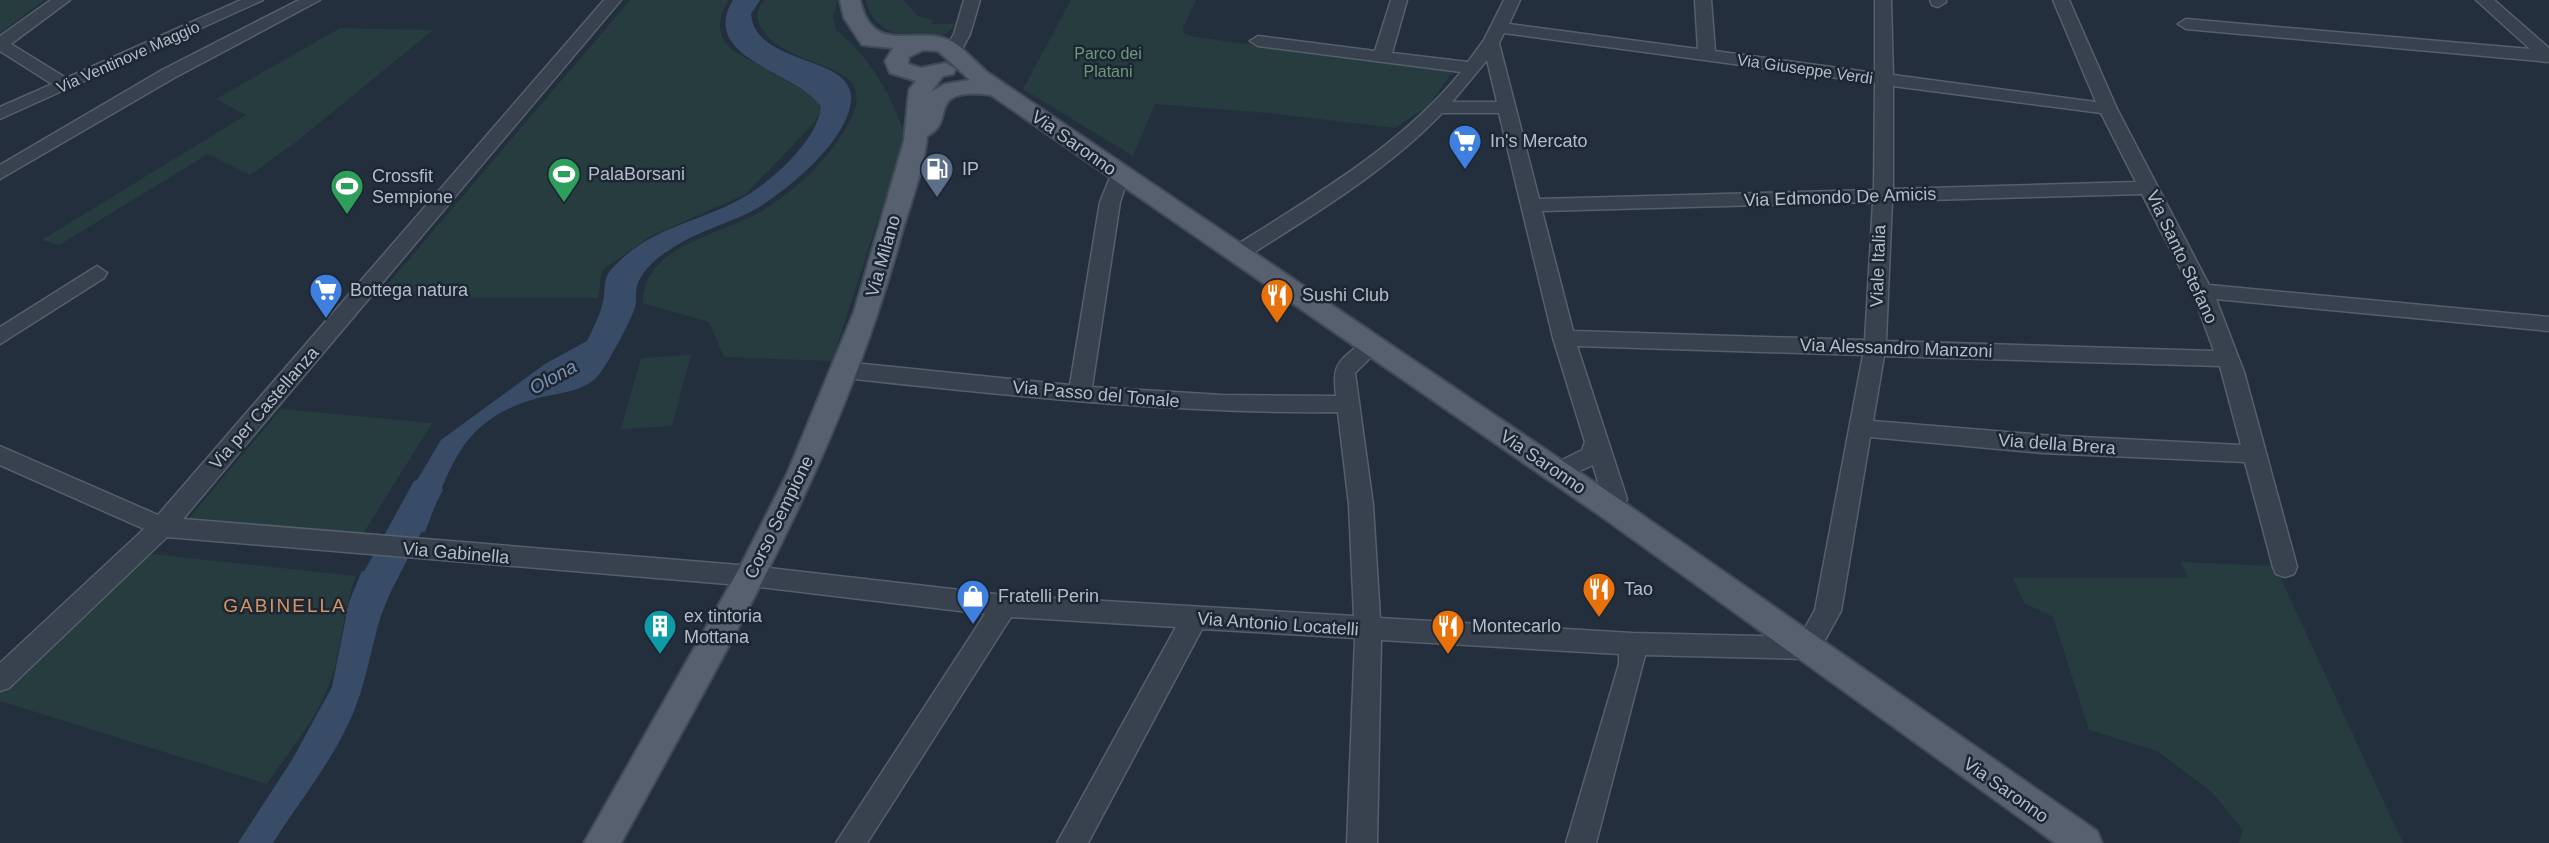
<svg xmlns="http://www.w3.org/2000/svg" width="2549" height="843" viewBox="0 0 2549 843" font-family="Helvetica,sans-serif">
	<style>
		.green { fill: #263c3f }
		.water { fill: #394c67 }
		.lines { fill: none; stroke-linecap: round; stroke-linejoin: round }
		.river { fill: #394c67; fill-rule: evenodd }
		.minor-casing { stroke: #565f6c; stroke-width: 3 }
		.major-casing { stroke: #414a57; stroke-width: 4 }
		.minor { fill: #38414e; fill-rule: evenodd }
		.major { fill: #56606e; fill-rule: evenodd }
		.labels { text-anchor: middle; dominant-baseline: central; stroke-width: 5; stroke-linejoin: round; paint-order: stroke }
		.far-park-label { font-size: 16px; fill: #6b9a76; stroke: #1d2633 }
		.far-street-label { font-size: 16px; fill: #b4bcc9; stroke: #1d2633 }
		.poi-label { font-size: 18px; fill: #b4bcc9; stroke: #1d2633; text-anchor: start }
		.street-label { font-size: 18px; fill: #b4bcc9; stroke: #1d2633 }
		.water-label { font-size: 19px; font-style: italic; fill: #7c92b1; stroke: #1d2633 }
		.neighbourhood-label { font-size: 19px; letter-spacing: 2px; fill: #d59563; stroke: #1d2633 }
	</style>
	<rect width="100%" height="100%" fill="#242f3e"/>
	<path class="green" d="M0,0h44l-44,33z
		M630,0h99c-12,18 -13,35 3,50l88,50 3,5 -8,17 -69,72 -97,43 -47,33 -4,28h-222z
		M764,0h74l-5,16 3,14c32,24 58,68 69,107l-73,224 -108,-4 -15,-35 -66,-19c-1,-58 79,-68 119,-92 24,-15 47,-34 65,-56 83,-104 -32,-75 -65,-126 -7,-11 -6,-19 2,-29z
		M866,0h37l15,16 15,4 -1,4h23c-16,29 -86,13 -89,-24z
		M1071,0h125l-13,28 1,5 11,4 258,34 -25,35 -33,22 -127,-15 -113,-9 -22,52 -110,-67z
		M340,28l93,2 -137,112 -46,33 -42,-21 -149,91 -17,-5 204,-125 -30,-16z
		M691,355l-19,71 -51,3 20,-71z
		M281,409l151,14 -71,114 -172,-19z
		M151,554l205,22c-13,33 -14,67 -24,101 -13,39 -42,73 -65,107l-267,-83v-8z
		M2181,562l94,4 128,277h-164l4,-13 -31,-38 -55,-41 -68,-21 -36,-113 -29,-14 -11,-25h175z"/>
	<path class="water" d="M733,0h27l-9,14c4,51 98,41 100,82 2,41 -65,96 -97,114 -28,15 -60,22 -86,41 -12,7 -27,21 -31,35 -2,7 0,14 -2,21 -3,12 -30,62 -38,70 -15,15 -39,16 -59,21 -77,21 -87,67 -113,134l-36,-5 52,-87 104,-76 42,-23c7,-14 15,-30 17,-45 1,-9 0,-18 6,-25 39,-46 93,-48 139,-77 26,-16 70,-56 72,-88 -26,-35 -123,-48 -88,-106z
		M362,571l37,4c-26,42 -26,90 -45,136 -19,47 -54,89 -81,132h-35l54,-83 40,-73 17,-85z"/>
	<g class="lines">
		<path class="river" d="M426,477l12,4 5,9 -53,103 -13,32 -13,5 -13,-5 -6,-11 14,-33 55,-100z"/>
		<defs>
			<path id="minor" d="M51,0h19l-59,44 55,34 175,-78h22l-263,119v-12l52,-23 -52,-33v-15z
				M299,0h21l-146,78 -174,101v-14l162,-95z
				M604,0h17l-438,519 568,47 253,29 350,21 -5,-111 -11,-93c-166,2 -330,-17 -494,-34l-8,-3 -3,-5 3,-5 8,-3 226,23 30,-183 11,-27 9,-6 9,6 -9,27 -28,185 130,8 114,1c-4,-35 3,-33 27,-55h16l3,5 -27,27 18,132 7,113 252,15 168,4 15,-27 48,-255 -286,-9 50,153 -6,17 -9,2 -9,-2 -3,-7 3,-10 -10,-34 -35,16 -8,-3 -4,-6 4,-6 32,-16 3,-8 -32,-104 -54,-225h-57c-56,59 -130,102 -198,146h-14l-3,-5 3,-5c81,-51 171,-103 231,-177l-203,-26 -8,-5 8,-5 117,15 16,-51h16l-15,53 76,9 16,-22 20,-40h16l-11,24 189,25 -3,-49h16l4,51 160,22v-73h16l2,75 203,27 -43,-102h16l48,109 92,176 340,32v14l-333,-32 28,73 53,195 -3,7 -9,3 -9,-3 -3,-7 -28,-105 -203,-9 -172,-16 -29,174 -25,45 -9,3 -162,-4 -49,188h-30l53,-179v-10l-238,-14 -4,203h-30l8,-205 -153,-9 -114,214h-31l119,-216 -165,-10 -144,226h-31l149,-229 -234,-28 -584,-49 -158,151 -9,3v-28l144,-134 -144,-64v-19l158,69zM1504,33l371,50 -1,107 -335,9 -40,-156zM1487,60l10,42h-45zM1893,86l208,27 35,69 -243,7zM2142,194l50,97 22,60 -328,-10 6,-140zM1873,202l-8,138 -292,-9 -31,-120zM1884,356l336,10 21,79 -199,-10 -169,-14z
				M964,0h16l-10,34 -11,21h-12l-3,-4 10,-17z
				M1930,0h16v2l-8,5 -6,-2z
				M2476,0h18l55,48v14l-363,-33 -8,-5 8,-5 344,30z
				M97,266l10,7 -3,5 -104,66v-17z"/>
			<path id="major" d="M840,0h20c13,57 53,25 89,40 14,6 27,23 38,32l635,429 475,330 5,12h-47l-453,-326 -611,-422c-68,-8 -33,26 -64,41 -3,35 -19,73 -28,107 -59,215 -172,406 -278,600h-37l155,-274 48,-95 67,-162 50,-171 5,-51 7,-9 -26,-8 -5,-12 8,-13 -31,-3 -18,-27zM923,50l15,1 32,29 -25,4 -14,8 12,-16 10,-2 3,-5 -11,-6 -24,5 -13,-4 1,-7z"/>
		</defs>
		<use href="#minor" class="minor-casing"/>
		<use href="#major" class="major-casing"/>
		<use href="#minor" class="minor"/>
		<use href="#major" class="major"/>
	</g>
	<defs>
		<symbol id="supermarket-pin" viewBox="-11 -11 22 30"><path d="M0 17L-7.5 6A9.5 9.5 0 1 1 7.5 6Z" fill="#3f7fe0" stroke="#1d2633"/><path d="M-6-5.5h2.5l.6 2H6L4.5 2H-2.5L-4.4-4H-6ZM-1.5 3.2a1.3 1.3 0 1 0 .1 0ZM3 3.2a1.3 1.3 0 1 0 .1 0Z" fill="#fff"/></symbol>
		<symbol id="fuel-pin" viewBox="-11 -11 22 30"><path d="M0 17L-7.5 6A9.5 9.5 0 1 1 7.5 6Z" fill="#5c6f8a" stroke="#1d2633"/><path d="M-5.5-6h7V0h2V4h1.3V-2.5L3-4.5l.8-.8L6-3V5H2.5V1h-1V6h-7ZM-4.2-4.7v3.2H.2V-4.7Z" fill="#fff"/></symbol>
		<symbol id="stadium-pin" viewBox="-11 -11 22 30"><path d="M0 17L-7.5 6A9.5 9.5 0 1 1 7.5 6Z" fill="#2e9e5b" stroke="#1d2633"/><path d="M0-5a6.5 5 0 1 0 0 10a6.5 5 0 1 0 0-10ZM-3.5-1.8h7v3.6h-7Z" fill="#fff"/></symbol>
		<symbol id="restaurant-pin" viewBox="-11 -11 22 30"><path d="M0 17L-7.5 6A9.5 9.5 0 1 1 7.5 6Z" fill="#e8710a" stroke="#1d2633"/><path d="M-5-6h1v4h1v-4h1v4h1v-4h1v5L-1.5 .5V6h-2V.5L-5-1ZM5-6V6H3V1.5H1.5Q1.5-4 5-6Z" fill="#fff"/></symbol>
		<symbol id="shop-pin" viewBox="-11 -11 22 30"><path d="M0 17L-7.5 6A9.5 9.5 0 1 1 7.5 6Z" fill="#3f7fe0" stroke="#1d2633"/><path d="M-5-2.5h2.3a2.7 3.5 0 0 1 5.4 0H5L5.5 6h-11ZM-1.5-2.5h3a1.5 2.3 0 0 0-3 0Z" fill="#fff"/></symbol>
		<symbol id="building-pin" viewBox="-11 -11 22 30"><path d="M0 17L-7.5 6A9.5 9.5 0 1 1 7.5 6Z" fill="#0f9aa8" stroke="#1d2633"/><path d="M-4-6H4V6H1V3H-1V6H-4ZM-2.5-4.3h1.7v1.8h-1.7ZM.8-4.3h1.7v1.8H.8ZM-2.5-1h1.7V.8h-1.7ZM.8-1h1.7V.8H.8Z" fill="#fff"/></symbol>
	</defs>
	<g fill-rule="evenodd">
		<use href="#supermarket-pin" x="1446" y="122" width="38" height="52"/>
		<use href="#fuel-pin" x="918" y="150" width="38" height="52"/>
		<use href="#stadium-pin" x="545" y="155" width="38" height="52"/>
		<use href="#stadium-pin" x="328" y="167" width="38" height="52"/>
		<use href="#supermarket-pin" x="307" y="271" width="38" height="52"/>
		<use href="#restaurant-pin" x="1258" y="276" width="38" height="52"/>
		<use href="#restaurant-pin" x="1580" y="570" width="38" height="52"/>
		<use href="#shop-pin" x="954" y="577" width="38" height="52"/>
		<use href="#building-pin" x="641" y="607" width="38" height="52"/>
		<use href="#restaurant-pin" x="1429" y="607" width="38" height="52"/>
	</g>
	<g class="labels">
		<g class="far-park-label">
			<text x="1108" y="53">Parco dei<tspan x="1108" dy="18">Platani</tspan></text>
		</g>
		<g class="far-street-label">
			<text transform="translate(128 57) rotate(-24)">Via Ventinove Maggio</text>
			<text transform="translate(1805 69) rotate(8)">Via Giuseppe Verdi</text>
		</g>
		<g class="poi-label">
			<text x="1490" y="141">In's Mercato</text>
			<text x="962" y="169">IP</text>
			<text x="588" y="174">PalaBorsani</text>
			<text x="372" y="176">Crossfit<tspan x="372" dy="21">Sempione</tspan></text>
			<text x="350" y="290">Bottega natura</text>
			<text x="1302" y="295">Sushi Club</text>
			<text x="1624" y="589">Tao</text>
			<text x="998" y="596">Fratelli Perin</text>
			<text x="684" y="616">ex tintoria<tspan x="684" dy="21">Mottana</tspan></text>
			<text x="1472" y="626">Montecarlo</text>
		</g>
		<g class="street-label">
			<text transform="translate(1074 143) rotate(35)">Via Saronno</text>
			<text transform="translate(1840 197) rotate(-2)">Via Edmondo De Amicis</text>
			<text transform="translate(883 256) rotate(-74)">Via Milano</text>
			<text transform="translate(2182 257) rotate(65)">Via Santo Stefano</text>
			<text transform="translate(1878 266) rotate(-88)">Viale Italia</text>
			<text transform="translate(1896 348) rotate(2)">Via Alessandro Manzoni</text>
			<text transform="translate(1096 394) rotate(5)">Via Passo del Tonale</text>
			<text transform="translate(264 408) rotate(-49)">Via per Castellanza</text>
			<text transform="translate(2057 444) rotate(4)">Via della Brera</text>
			<text transform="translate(1543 462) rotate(34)">Via Saronno</text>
			<text transform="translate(779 517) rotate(-64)">Corso Sempione</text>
			<text transform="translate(456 553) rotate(5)">Via Gabinella</text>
			<text transform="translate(1278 624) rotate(4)">Via Antonio Locatelli</text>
			<text transform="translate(2006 790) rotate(35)">Via Saronno</text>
		</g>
		<g class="water-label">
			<text transform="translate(553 377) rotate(-29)">Olona</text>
		</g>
		<g class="neighbourhood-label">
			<text x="285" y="605">GABINELLA</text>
		</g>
	</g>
</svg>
